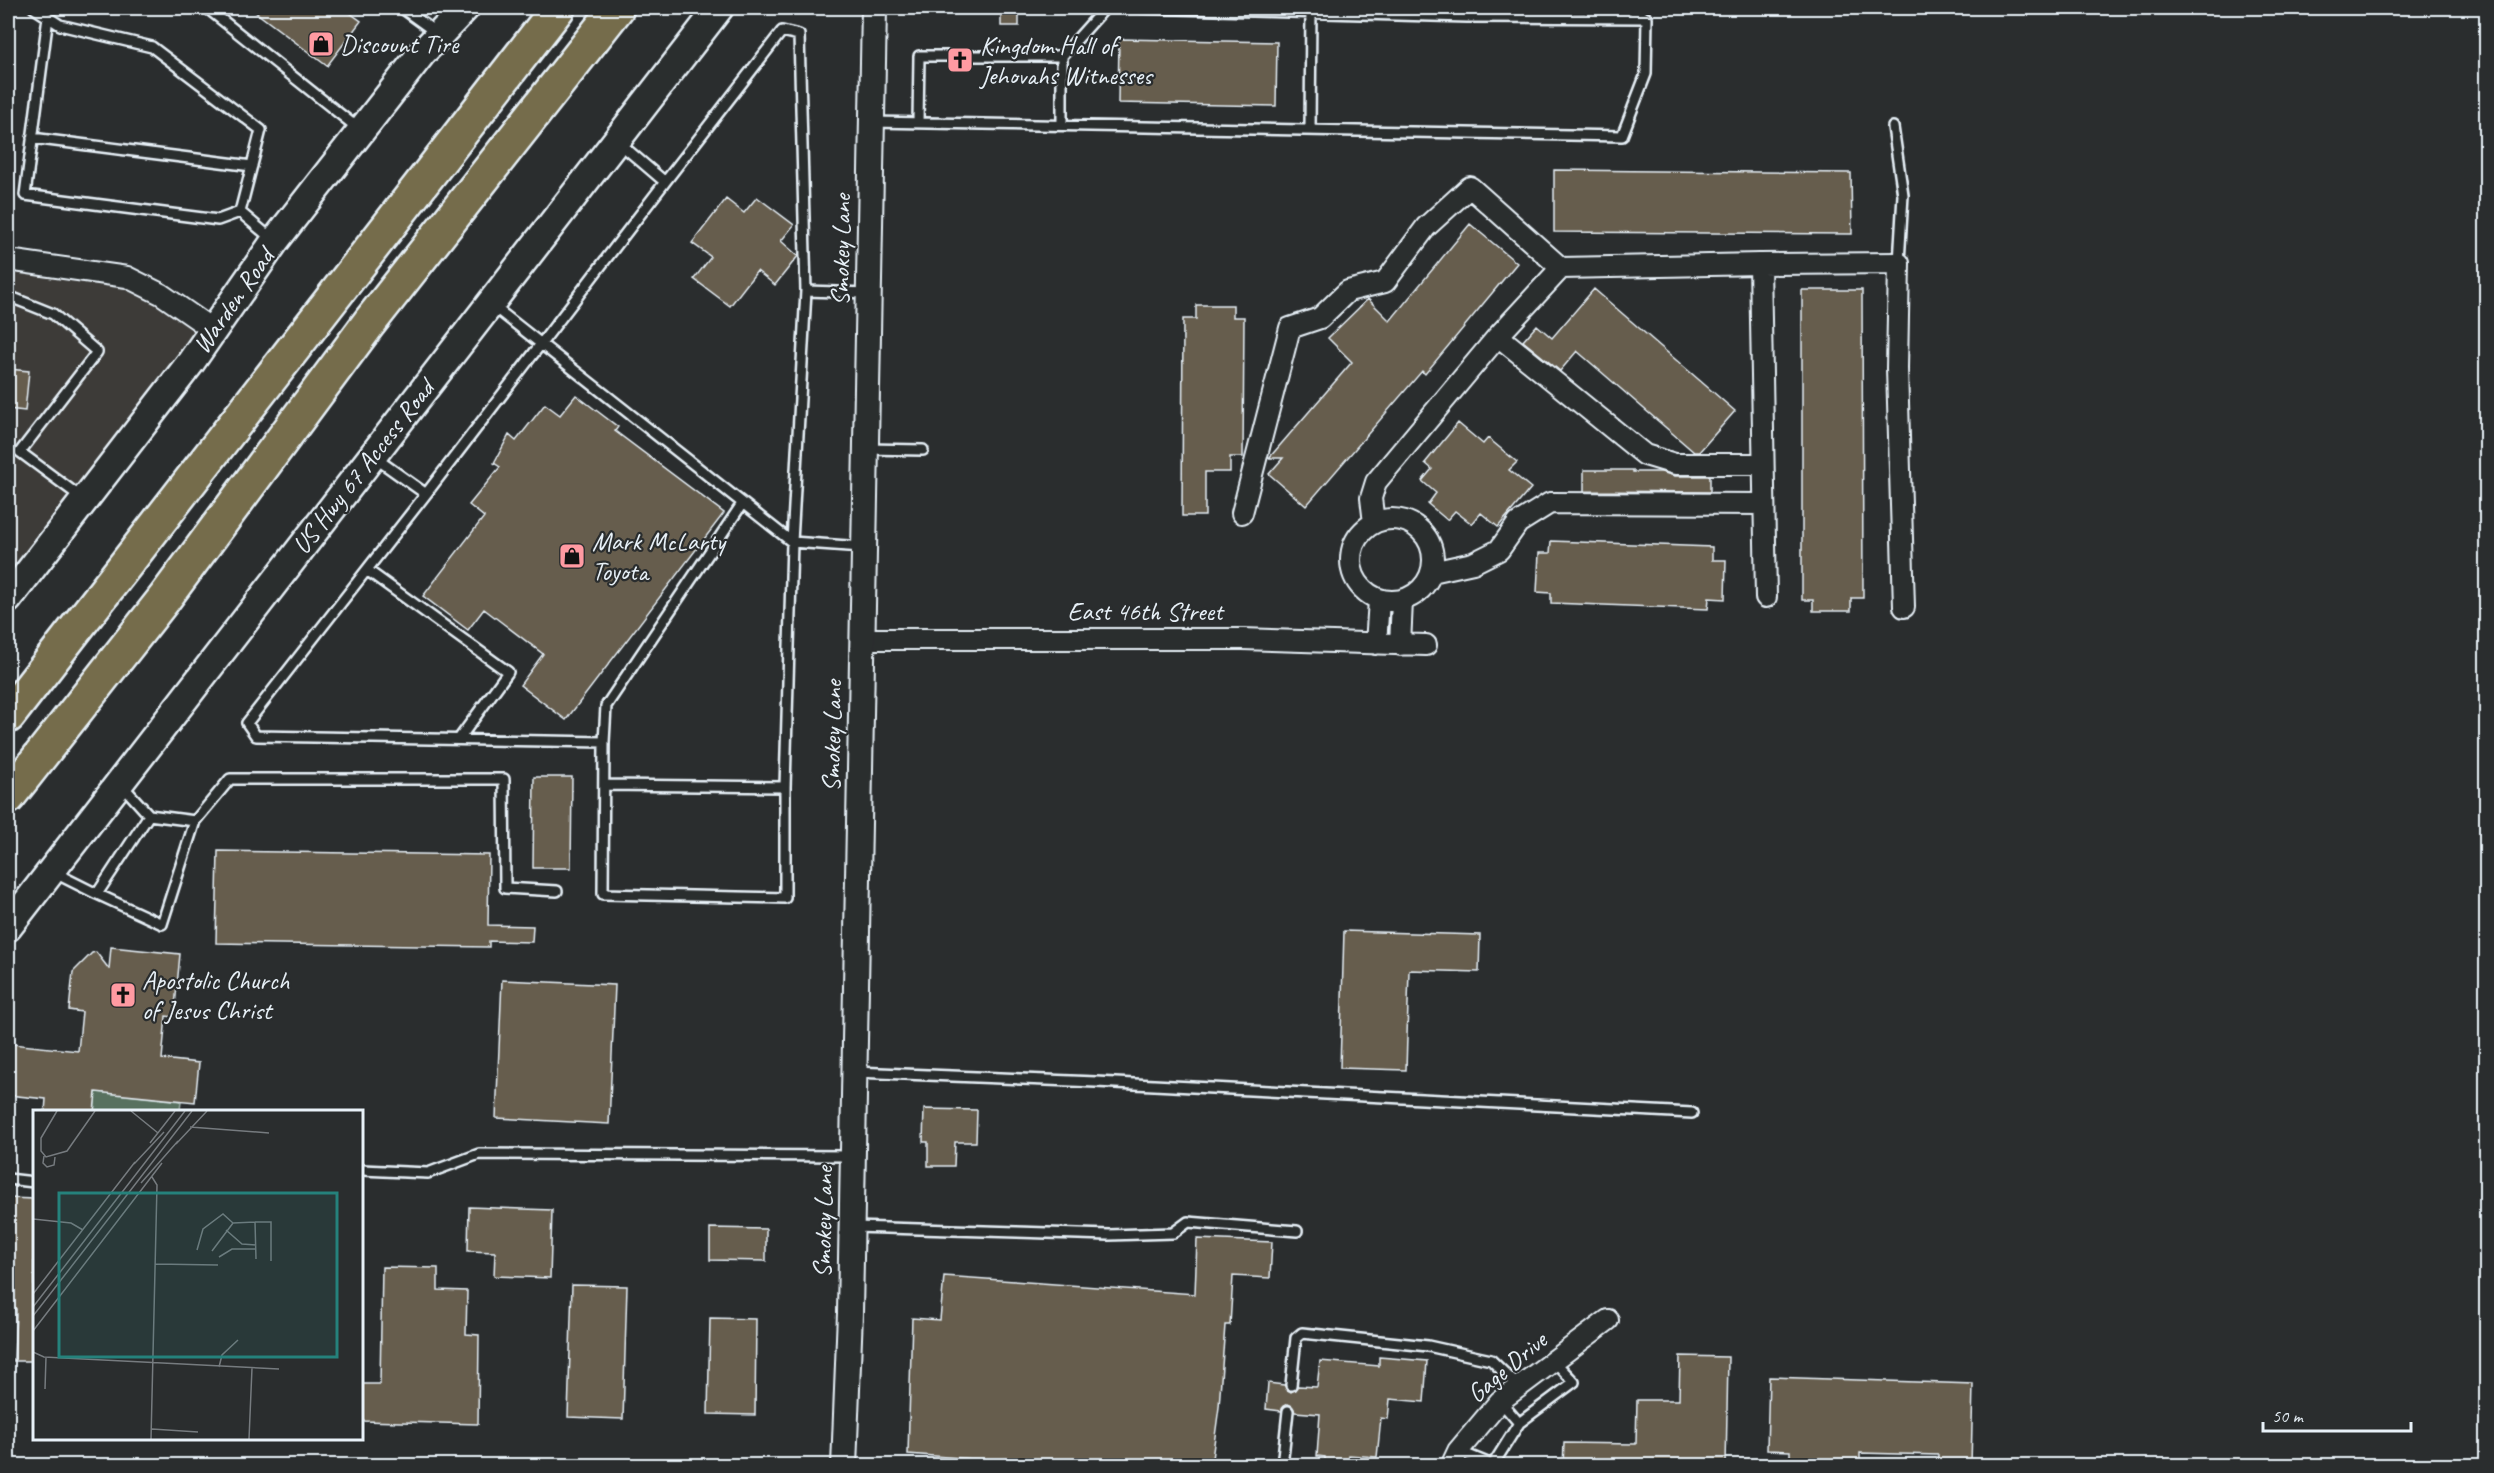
<svg xmlns="http://www.w3.org/2000/svg" width="2494" height="1473" viewBox="0 0 2494 1473" font-family="Caveat,sans-serif">
	<style>
		.built { fill: #3c3b38 }
		.green { fill: #58715e; stroke: #a0b1ab; stroke-width: 1.5 }
		.building { fill: #665d4e; stroke: #e8f1f8; stroke-width: 1.5 }
		.lines { fill: none; stroke-linecap: round; stroke-linejoin: round }
		.service-casing { stroke: #e8f1f8; stroke-width: 14 }
		.minor-casing { stroke: #e8f1f8; stroke-width: 24 }
		.tertiary-casing { stroke: #e8f1f8; stroke-width: 28 }
		.secondary-casing { stroke: #e8f1f8; stroke-width: 32 }
		.motorway-casing { stroke: #e8f1f8; stroke-width: 38 }
		.service { stroke: #2a2d2e; stroke-width: 9 }
		.minor { stroke: #2a2d2e; stroke-width: 20 }
		.tertiary { stroke: #2a2d2e; stroke-width: 24 }
		.secondary { stroke: #2a2d2e; stroke-width: 27 }
		.motorway { stroke: #746c4b; stroke-width: 33 }
		.labels { text-anchor: middle; dominant-baseline: central; stroke-width: 4.5; stroke-linejoin: round; paint-order: stroke }
		.poi-label { font-size: 26px; fill: #e8f1f8; stroke: #2a2d2e; text-anchor: start }
		.street-label { font-size: 26px; fill: #e8f1f8; stroke: #2a2d2e }
		.inset-road { fill: none; stroke: #767b7f; stroke-width: 1.5 }
		.view { fill: #25827c; fill-opacity: 0.15; stroke: #25827c; stroke-width: 3 }
		.inset-edge { fill: none; stroke: #e8f1f8; stroke-width: 3 }
	</style>
	<rect width="100%" height="100%" fill="#2a2d2e"/>
	<filter id="ink" filterUnits="userSpaceOnUse"><feTurbulence type="fractalNoise" baseFrequency=".0167" numOctaves="2"/><feDisplacementMap in="SourceGraphic" scale="12" xChannelSelector="R" yChannelSelector="G"/><feConvolveMatrix kernelMatrix="1 2 1 2 8 2 1 2 1" color-interpolation-filters="sRGB"/></filter>
	<g filter="url(#ink)">
		<path class="built" d="M8,260l103,13 102,57 -205,265z"/>
		<path class="green" d="M96,1092l85,9 -1,10 -86,1z"/>
		<path class="building" d="M250,8h93l18,13 -34,45z
			M1001,8h18v18h-18z
			M1119,39l158,3 -1,64 -158,-3z
			M1554,170l297,3 1,61 -298,-2z
			M757,197l37,28 -13,16 17,15 -23,29 -18,-14 -27,35 -36,-27 17,-22 -19,-14 34,-44 18,14z
			M1470,224l47,39 -92,111 -3,-3 -116,135 -37,-32 14,-16h-14l83,-96 -24,-24 40,-39 22,22z
			M1594,289l141,122 -36,41h-5l-117,-101 -17,20 -37,-30 14,-16 15,13z
			M1802,290h60l1,308h-12v13h-38v-11h-11z
			M1196,305h37v12h11l-1,140h-13v15h-25v44h-23l1,-197h13z
			M8,369l21,2 -4,40 -17,-2z
			M576,395l42,32 -3,4 109,82 -158,207 -46,-35 23,-31 -59,-45 -16,21 -45,-34 61,-79 -15,-12 31,-38 -6,-4 15,-28 7,6 29,-37 15,11z
			M1458,423l25,21 5,-6 29,24 -8,8 22,18 -33,39 -17,-14 -9,11 -17,-13 -8,9 -19,-16 8,-11 -14,-12 10,-12 -7,-6z
			M1584,470h49v2h28l14,4h35v16l-126,-1z
			M1551,541l161,6v13h14l-1,39 -16,-1 -1,11 -157,-6v-10l-14,-1 2,-39h11z
			M534,777h38l-1,91h-38z
			M218,851l271,4 -1,70 45,1 -1,16 -43,-1v6l-273,-4z
			M1344,931l136,4 -1,37 -70,-2 -3,100 -66,-2z
			M111,947l69,7 -6,63 -8,-1 -4,43 37,4 -4,39 -99,-10 -2,20h-49l1,-13 -38,-4 4,-51 66,7 4,-39 -13,-2 4,-38 19,-19 4,-1 13,17z
			M502,980l113,5 -6,139 -113,-6z
			M924,1109l53,1 -1,32h-21l-1,24h-26v-24h-5z
			M8,1198l26,1v162h-20l2,-52h-8z
			M469,1207l83,3 -2,68 -56,-2 1,-24 -27,-1z
			M710,1228l56,1v32l-56,-1z
			M1197,1239l75,3 -2,36 -37,-2 -3,49h-5l-6,82 -8,59h-148l-155,-12 4,-136 28,2 4,-44 251,18z
			M382,1267l56,1v22l29,1 -1,43 13,1 -1,89 -116,-3v-37h18z
			M572,1285l55,1 -4,133 -55,-2z
			M710,1318l46,1 -1,96 -47,-1z
			M1680,1356l48,1 -2,109h-163l1,-23 72,1 1,-44h42z
			M1379,1357l48,4 -3,41 -34,-3 -2,20 -7,-1 -4,39 -28,-2 -1,11h-23v-9l-8,-1 3,-42 -25,-2 -3,-6 -4,-2 -7,7 -15,-2 2,-26 16,2 7,7 7,-6 19,1 3,-26 59,5z
			M1769,1377l204,7 -2,81 -33,-1v-9l-78,-2v8l-70,-2v-8l-23,-1z"/>
		<g class="lines">
			<defs>
				<path id="service" d="M34,8l26,17 92,22 109,83 -21,82 33,28
					M207,8l153,122
					M402,8l36,26
					M1142,8l325,9 180,1
					M1631,8l15,10
					M48,17l-23,178 193,25 22,-8
					M872,122l750,14 24,-62 1,-56
					M918,122l1,-66h143
					M1062,125v-69l43,-48
					M1893,127l10,68 -4,68
					M1310,130l1,-121
					M32,138l220,28
					M806,291l63,2
					M8,296l45,18 44,38 -77,100 62,46
					M493,306l299,236 70,5
					M866,449l57,1
					M374,457l52,37 239,-312
					M426,494l-179,229 9,13 348,6 -1,152 182,4v-111l7,-245 14,-251 -7,-256 -17,-4 -117,151 -48,-41
					M367,570l141,102 -49,67
					M604,742l2,-36 136,-202
					M604,785l181,2
					M149,815l46,6 35,-42h274l1,109 52,3
					M53,872l44,22 52,-79 -27,-30
					M97,894l65,30 33,-103
					M855,1072l241,10 596,31
					M362,1170l66,3 51,-19 372,2
					M8,1179l26,3
					M854,1227l255,8 64,-2 15,-11 109,9
					M1291,1385l5,-47 6,-5 126,13 63,14 28,27
					M1500,1401l19,22
					M1458,1451l37,15
					M1494,1463l25,-40 55,-41 -19,-20
					M1282,1466l6,-55"/>
				<path id="minor" d="M8,260l119,17 34,17 52,36
					M1760,264l139,-1 -2,105 7,239
					M1561,268l199,-4 6,333
					M1498,336l147,119 30,9h88
					M1242,513l48,-185 30,-10 28,-27 37,-9 41,-55 44,-40 91,81 -63,68 -122,146 -5,16 3,25
					M1351 560a41 41 0 1 1 82 0a41 41 0 1 1-82 0Z
					M1432,572l41,-9 26,-13 19,-27 32,-20 214,1
					M862,639h381l183,6
					M1376,644l3,-44
					M1400,645l2,-44
					M1451,1466l7,-15 42,-50 108,-81"/>
				<path id="tertiary" d="M844,1466l6,-153 24,-1305"/>
				<path id="secondary" d="M8,599l183,-237 84,-121 147,-188 43,-45
					M8,927l711,-919"/>
				<path id="motorway" d="M8,716l550,-708
					M8,797l156,-198 205,-276 248,-315"/>
			</defs>
			<use href="#service" class="service-casing"/>
			<use href="#minor" class="minor-casing"/>
			<use href="#tertiary" class="tertiary-casing"/>
			<use href="#secondary" class="secondary-casing"/>
			<use href="#motorway" class="motorway-casing"/>
			<use href="#service" class="service"/>
			<use href="#minor" class="minor"/>
			<use href="#tertiary" class="tertiary"/>
			<use href="#secondary" class="secondary"/>
			<use href="#motorway" class="motorway"/>
		</g>
	</g>
	<defs>
		<symbol id="shop-square" viewBox="-11 -11 22 22"><rect x="-9" y="-9" width="18" height="18" rx="4" fill="#ff9aa2" stroke="#2a2d2e"/><path d="M-5-2.5h2.3a2.7 3.5 0 0 1 5.4 0H5L5.5 6h-11ZM-1.5-2.5h3a1.5 2.3 0 0 0-3 0Z" fill="#111"/></symbol>
		<symbol id="church-square" viewBox="-11 -11 22 22"><rect x="-9" y="-9" width="18" height="18" rx="4" fill="#ff9aa2" stroke="#2a2d2e"/><path d="M-1.2-6h2.4v3.5h3.3v2.4h-3.3V6h-2.4V-.1h-3.3v-2.4h3.3Z" fill="#111"/></symbol>
	</defs>
	<g fill-rule="evenodd">
		<use href="#shop-square" x="306" y="29" width="30" height="30"/>
		<use href="#church-square" x="945" y="45" width="30" height="30"/>
		<use href="#shop-square" x="557" y="541" width="30" height="30"/>
		<use href="#church-square" x="108" y="980" width="30" height="30"/>
	</g>
	<g class="labels">
		<g class="poi-label">
			<text x="340" y="44">Discount Tire</text>
			<text x="980" y="45">Kingdom Hall of<tspan x="980" dy="30">Jehovahs Witnesses</tspan></text>
			<text x="592" y="541">Mark McLarty<tspan x="592" dy="30">Toyota</tspan></text>
			<text x="142" y="980">Apostolic Church<tspan x="142" dy="30">of Jesus Christ</tspan></text>
		</g>
		<g class="street-label">
			<text transform="translate(841 250) rotate(-89)">Smokey Lane</text>
			<text transform="translate(233 301) rotate(-55)">Warden Road</text>
			<text transform="translate(363 467) rotate(-52)">US Hwy 67 Access Road</text>
			<text x="1145" y="611">East 46th Street</text>
			<text transform="translate(832 736) rotate(-89)">Smokey Lane</text>
			<text transform="translate(823 1222) rotate(-89)">Smokey Lane</text>
			<text transform="translate(1507 1367) rotate(-40)">Gage Drive</text>
		</g>
	</g>
	<g transform="translate(33 1110)">
		<rect width="330" height="330" fill="#2a2d2e"/>
		<path class="inset-road" d="M24,1l-16,27v13l5,6 21,-6 28,-40M98,1l27,22M157,17l79,6M117,33l25,-32M143,34l31,-33M11,46l-1,7 4,4 7,-2 1,-8M101,54l30,-32M108,73l37,-42M0,109l38,4 12,7M222,112h16v39M200,113l22,-1 1,37M193,120l16,14 14,1M164,140l6,-21 20,-15 10,9 -21,28M186,147l13,-8h24M122,154l63,1M0,184l102,-132M0,197l152,-196M0,206l159,-205M0,221l129,-168M0,242l11,5 235,12M186,257l3,-12 16,-15M12,279l1,-32M119,319l46,3M118,329l6,-254 -5,-8M216,329l3,-71"/>
		<path class="view" d="M26,83h278v164h-278z"/>
		<rect width="330" height="330" class="inset-edge"/>
	</g>
	<rect width="2494" height="1473" fill="none" stroke="#2a2d2e" stroke-width="30"/>
	<rect x="15" y="15" width="2464" height="1443" fill="none" stroke="#e8f1f8" stroke-width="2" filter="url(#ink)"/>
	<path d="M2263 1422v9h148v-9" fill="none" stroke="#e8f1f8" stroke-width="3"/>
	<text x="2272" y="1422" font-size="18" fill="#e8f1f8" stroke="#2a2d2e" stroke-width="4.5" paint-order="stroke">50 m</text>
</svg>
